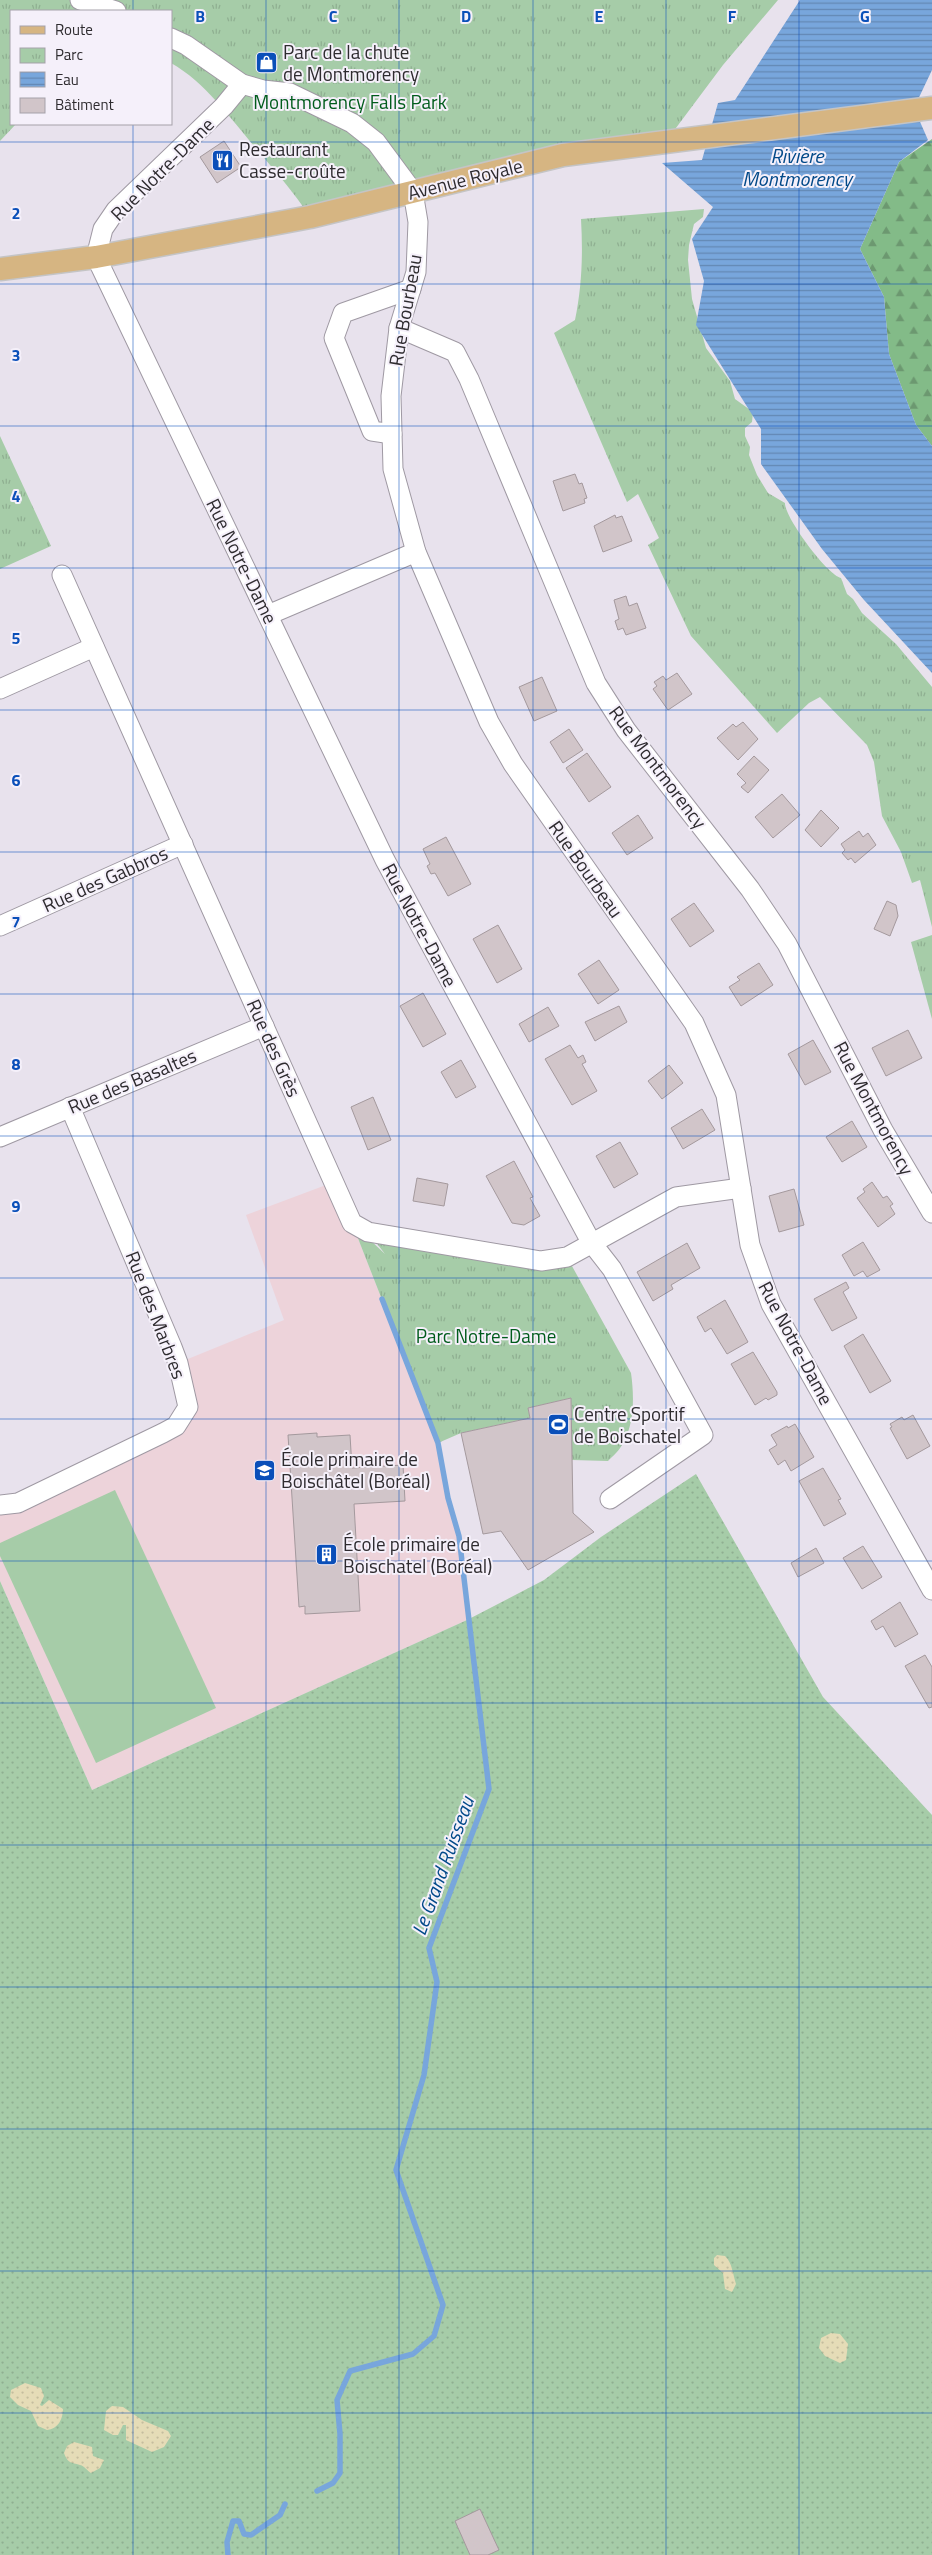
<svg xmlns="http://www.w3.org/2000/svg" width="932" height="2555" viewBox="0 0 932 2555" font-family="'Titillium Web',sans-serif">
<defs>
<pattern id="grass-dots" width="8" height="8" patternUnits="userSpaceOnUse" patternTransform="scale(1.25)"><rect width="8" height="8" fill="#a6cca8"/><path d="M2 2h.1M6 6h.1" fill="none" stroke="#8faf91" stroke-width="1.8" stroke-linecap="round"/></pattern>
<pattern id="forest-firs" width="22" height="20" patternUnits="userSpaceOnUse" patternTransform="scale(1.25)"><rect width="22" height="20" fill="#83bb88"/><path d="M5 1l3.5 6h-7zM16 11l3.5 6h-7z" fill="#6c9870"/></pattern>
<pattern id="sand-dots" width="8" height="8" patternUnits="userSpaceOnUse" patternTransform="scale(1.25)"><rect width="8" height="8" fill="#e5dcb7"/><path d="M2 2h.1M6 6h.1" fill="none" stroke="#c5bd9e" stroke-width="1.8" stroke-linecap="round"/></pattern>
<pattern id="park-tufts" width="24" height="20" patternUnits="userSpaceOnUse" patternTransform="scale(1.25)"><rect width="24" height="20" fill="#a6cca8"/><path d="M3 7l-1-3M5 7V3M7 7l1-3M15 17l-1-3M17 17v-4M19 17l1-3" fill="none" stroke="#8faf91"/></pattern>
<pattern id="water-rules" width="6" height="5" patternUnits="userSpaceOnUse" patternTransform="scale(1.25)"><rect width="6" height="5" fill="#78a6dc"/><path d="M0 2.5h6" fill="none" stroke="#6387b3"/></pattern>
</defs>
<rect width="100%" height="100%" fill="#e8e2ed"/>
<path fill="#edd3da" d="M334,1182L352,1223L438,1443L448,1498L459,1536L467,1620L92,1790L0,1581V1505L163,1433L188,1407L178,1363L284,1320L246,1215Z"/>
<path fill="url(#grass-dots)" d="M696,1474L823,1697L932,1815V2555H0V1581L92,1790L467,1620L544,1580L601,1537Z"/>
<path fill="url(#forest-firs)" d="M932,139V446L916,425L889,354L884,297L860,249L899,162Z"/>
<g fill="url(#sand-dots)">
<path d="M717,2255L725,2256C732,2262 733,2275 736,2284L732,2292L725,2289L723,2273L714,2265V2258Z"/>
<path d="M831,2333L840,2334L848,2344L846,2360L840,2363L825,2356L819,2348L821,2338Z"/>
<path d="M25,2383L41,2388L44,2396L40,2405L42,2406L49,2400L63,2409C63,2419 58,2429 47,2430L38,2426L31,2411L18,2405L10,2397L11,2390Z"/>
<path d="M112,2406L123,2407L142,2420L168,2431L171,2436L164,2447L152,2452L126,2440V2425H123L118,2435H113L104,2430L106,2411Z"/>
<path d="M74,2442L92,2447L93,2456L104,2460L100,2468L91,2473C87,2471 85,2466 80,2465C71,2462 68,2464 64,2453L67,2446Z"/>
</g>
<g fill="url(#park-tufts)">
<path d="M0,0H778L723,65L664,144L310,217C294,192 274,170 255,147C230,118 205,82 171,63V11H11V124H16L0,141Z"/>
<path d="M704,209L703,217L694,224L689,245L688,260L692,299L706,348L730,381L735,399L753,412L752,422L745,428V436L750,447L749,455L757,475L768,493L785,503C784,516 826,574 841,578L847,594L853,599L862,613L896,644L932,687V927L920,880L912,883L901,852L882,816L874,762L867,745L820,697L809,703L777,733L691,636L648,545L659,538L638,494L627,502L554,333L575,320C582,286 583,254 581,219Z"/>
<path d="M0,436L51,546L0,569Z"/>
<path d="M932,935V1019L911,942Z"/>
<path d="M352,1223L385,1254L368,1232L567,1257L631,1373C634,1394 635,1423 623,1443C620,1450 613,1456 608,1461L572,1460L571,1398L528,1408L530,1418L461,1433L438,1443Z"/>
</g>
<path fill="#a6cca8" d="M115,1490L216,1708L96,1763L0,1556V1543Z"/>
<path fill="url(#water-rules)" d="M800,0H932V70L914,108L928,140L899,162L860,249L884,297L889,354L916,425L932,446V673L864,600L822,549L761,464V429L696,325L704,281L692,239L713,207L662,163L702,160L718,103L735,100Z"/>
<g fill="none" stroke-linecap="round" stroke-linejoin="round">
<g stroke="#78a6dc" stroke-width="5.5">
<path d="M317,2491L333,2483L340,2473V2434L337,2400L350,2371L413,2354L434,2336L443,2305L396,2170L424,2075L437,1982L429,1948L489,1789L459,1536L448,1498L438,1443L382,1299"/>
<path d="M228,2555L227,2542L233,2521H239L244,2534L251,2535L280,2515L285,2504"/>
</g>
</g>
<g fill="#d1c5c9" stroke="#a4999d">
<path d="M265,56L272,61L267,67L261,62Z"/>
<path d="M224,141L241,167L217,183L200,157Z"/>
<path d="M575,474L579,484L582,483L587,498L584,499L585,503L563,511L553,481Z"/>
<path d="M615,515L616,518L622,516L632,541L603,552L594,526Z"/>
<path d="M626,596L629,606L637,603L646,628L626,635L623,628L618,630L615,621L619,619L614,600Z"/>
<path d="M677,673L692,694L668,710L653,689L657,686L654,682L663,676L666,680Z"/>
<path d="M542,677L557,711L534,721L519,687Z"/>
<path d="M743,722L758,739L738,760L717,738L733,724L736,727Z"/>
<path d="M569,729L583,750L563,763L550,742Z"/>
<path d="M587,753L611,787L589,802L566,768Z"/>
<path d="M754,756L769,770L748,793L741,787L746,783L737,774Z"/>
<path d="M782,794L800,815L773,838L755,817Z"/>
<path d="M821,810L839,828L821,847L805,830Z"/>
<path d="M638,815L653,838L627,855L612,833Z"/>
<path d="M859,831L863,837L868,833L876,845L855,863L851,858L848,860L842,853L845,850L841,844Z"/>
<path d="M446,837L471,884L448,896L435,873L431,874L427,866L430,864L423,849Z"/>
<path d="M887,901L896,905L898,916L890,936L874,929Z"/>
<path d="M694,903L714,931L690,947L671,919Z"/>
<path d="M498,925L522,969L497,983L473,939Z"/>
<path d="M599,960L619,990L598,1004L578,974Z"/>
<path d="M759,963L773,985L741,1006L729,987L740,980L737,977Z"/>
<path d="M423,993L446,1034L423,1047L400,1006Z"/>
<path d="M619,1006L627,1022L595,1041L585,1022Z"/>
<path d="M548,1007L559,1026L529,1042L519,1024Z"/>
<path d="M908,1030L922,1058L886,1076L872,1048Z"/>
<path d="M813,1040L831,1072L805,1085L788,1054Z"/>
<path d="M570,1045L578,1058L583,1055L586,1062L582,1064L597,1091L572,1105L545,1059Z"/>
<path d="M461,1060L476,1087L456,1098L441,1072Z"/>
<path d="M669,1065L683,1083L662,1099L648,1081Z"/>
<path d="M373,1097L391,1140L368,1150L351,1107Z"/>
<path d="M702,1109L715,1130L683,1149L671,1128Z"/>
<path d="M852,1121L867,1147L842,1162L826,1137Z"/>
<path d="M620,1142L638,1174L614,1188L596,1156Z"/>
<path d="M514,1161L533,1197L530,1198L540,1216L524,1225L512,1223L486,1176Z"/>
<path d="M417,1178L448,1184L444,1206L413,1201Z"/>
<path d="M872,1182L883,1198L887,1196L893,1204L890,1206L895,1214L878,1227L857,1198L865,1192L863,1189Z"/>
<path d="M794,1189L804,1225L779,1232L769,1196Z"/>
<path d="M863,1242L880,1270L867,1277L863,1271L854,1276L842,1255Z"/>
<path d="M687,1243L700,1268L671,1285L673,1289L653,1301L637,1272Z"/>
<path d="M846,1282L849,1288L843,1292L857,1318L832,1331L814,1299Z"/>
<path d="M725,1300L748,1342L727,1354L711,1328L705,1332L697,1317Z"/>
<path d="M863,1334L891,1381L870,1393L844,1346Z"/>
<path d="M753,1352L777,1392V1395L768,1400L766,1398L755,1405L731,1364Z"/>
<path d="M571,1398L573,1513L594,1532L528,1570L501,1531L483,1534L461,1433L530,1418L528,1408Z"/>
<path d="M913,1415L930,1446L907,1459L890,1428L892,1427L890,1424L902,1417L904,1420Z"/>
<path d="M795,1424L814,1457L791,1471L785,1460L778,1465L769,1450L777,1445L771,1435L787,1426L788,1428Z"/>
<path d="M317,1433V1437L350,1435L352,1468L403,1465L405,1501L354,1504L360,1611L305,1614V1606L299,1607L288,1435Z"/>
<path d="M823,1468L841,1499L838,1500L846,1514L824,1526L799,1481Z"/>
<path d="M863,1546L882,1577L862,1589L843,1558Z"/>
<path d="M816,1548L824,1563L798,1577L791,1563Z"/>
<path d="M900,1602L918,1634L895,1647L883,1626L876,1630L871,1621Z"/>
<path d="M925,1655L932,1667V1707L929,1708L905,1666Z"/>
<path d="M480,2509L499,2550L488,2555H470L455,2521Z"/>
</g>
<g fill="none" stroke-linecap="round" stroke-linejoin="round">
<defs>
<g id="minor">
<path d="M80,0L116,11"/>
<path d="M171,38L186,45L242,84L263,90L290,93L352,123L376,142L413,192L418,222L416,272L399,328L391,396L393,469L416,552L489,722L513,764L694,1023L726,1095L750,1245L771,1304L932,1590"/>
<path d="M242,84L224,106L116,210L103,229L96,257L385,860L591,1242L612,1269L703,1435L610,1499"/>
<path d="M399,328L455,352L469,379L596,683L626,730L750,889L787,944L883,1130L932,1213"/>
<path d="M392,434L372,431L334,338L343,313L411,289"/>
<path d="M62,575L352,1223L368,1232L541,1261L567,1257L676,1197L741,1188"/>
<path d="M268,615L416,552"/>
<path d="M0,689L94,647"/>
<path d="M0,926L183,844"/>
<path d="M0,1137L264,1026"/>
<path d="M0,1505L18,1503L163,1433L176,1426L188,1407L178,1363L172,1347L70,1107"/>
</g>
<path id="major" d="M0,269L96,257L310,217L563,155L932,108"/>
</defs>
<use href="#minor" stroke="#9f99a3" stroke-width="21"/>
<use href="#major" stroke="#c4c4c5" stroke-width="25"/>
<use href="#minor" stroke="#fff" stroke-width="19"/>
<use href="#major" stroke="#d6b582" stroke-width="22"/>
</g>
<path fill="none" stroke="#0a4fb9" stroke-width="1" stroke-opacity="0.55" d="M133,0V11M266,0V2555M399,0V2555M533,0V2555M666,0V2555M799,0V2555M133,124V2555M0,142H932M0,284H932M0,426H932M0,568H932M0,710H932M0,852H932M0,994H932M0,1136H932M0,1278H932M0,1419H932M0,1561H932M0,1703H932M0,1845H932M0,1987H932M0,2129H932M0,2271H932M0,2413H932"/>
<defs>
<symbol id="shop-square" viewBox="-11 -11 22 22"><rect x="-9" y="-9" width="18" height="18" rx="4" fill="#0a4fb9" stroke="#f5f0fa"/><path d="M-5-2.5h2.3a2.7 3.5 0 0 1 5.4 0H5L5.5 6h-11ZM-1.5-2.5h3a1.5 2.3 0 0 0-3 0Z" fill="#fff"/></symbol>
<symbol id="restaurant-square" viewBox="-11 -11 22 22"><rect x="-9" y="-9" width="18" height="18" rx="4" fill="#0a4fb9" stroke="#f5f0fa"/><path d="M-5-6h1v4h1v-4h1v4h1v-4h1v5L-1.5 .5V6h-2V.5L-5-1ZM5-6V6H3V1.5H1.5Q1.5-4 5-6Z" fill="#fff"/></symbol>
<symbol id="stadium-square" viewBox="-11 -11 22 22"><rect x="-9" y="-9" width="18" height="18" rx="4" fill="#0a4fb9" stroke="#f5f0fa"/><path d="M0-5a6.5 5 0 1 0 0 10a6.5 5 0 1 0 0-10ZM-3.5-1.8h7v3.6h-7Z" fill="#fff"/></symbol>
<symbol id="school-square" viewBox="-11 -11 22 22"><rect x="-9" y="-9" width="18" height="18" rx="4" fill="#0a4fb9" stroke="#f5f0fa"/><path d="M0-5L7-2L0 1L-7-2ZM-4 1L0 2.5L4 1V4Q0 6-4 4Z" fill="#fff"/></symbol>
<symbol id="building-square" viewBox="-11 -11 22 22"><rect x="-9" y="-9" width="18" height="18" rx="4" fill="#0a4fb9" stroke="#f5f0fa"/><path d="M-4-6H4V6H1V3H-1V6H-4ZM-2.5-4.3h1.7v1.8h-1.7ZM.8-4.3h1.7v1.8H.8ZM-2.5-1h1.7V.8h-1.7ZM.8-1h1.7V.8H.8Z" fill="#fff"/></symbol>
</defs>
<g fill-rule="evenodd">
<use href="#shop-square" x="254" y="50" width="25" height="25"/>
<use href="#restaurant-square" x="210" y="148" width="25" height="25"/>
<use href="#stadium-square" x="546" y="1412" width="25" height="25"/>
<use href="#school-square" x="252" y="1458" width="25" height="25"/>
<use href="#building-square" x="314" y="1542" width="25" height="25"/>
</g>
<g text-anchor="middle" stroke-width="4" stroke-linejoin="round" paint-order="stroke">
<g font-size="19" fill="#2e2b2f" stroke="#f5f0fa" text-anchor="start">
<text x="283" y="59">Parc de la chute<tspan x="283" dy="22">de Montmorency</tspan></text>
<text x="239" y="156">Restaurant<tspan x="239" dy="22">Casse-croûte</tspan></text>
<text x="574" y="1421">Centre Sportif<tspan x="574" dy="22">de Boischatel</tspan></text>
<text x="281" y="1466">École primaire de<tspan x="281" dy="22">Boischâtel (Boréal)</tspan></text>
<text x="343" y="1551">École primaire de<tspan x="343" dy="22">Boischatel (Boréal)</tspan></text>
</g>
<g font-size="19" fill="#005c1c" stroke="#f5f0fa">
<text x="350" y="109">Montmorency Falls Park</text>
<text x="486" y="1343">Parc Notre-Dame</text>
</g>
<g font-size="19" fill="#2e2b2f" stroke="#f5f0fa">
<text transform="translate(162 169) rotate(-45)" y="7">Rue Notre-Dame</text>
<text transform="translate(465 179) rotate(-14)" y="7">Avenue Royale</text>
<text transform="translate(405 310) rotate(-80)" y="7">Rue Bourbeau</text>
<text transform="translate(242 561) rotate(64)" y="7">Rue Notre-Dame</text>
<text transform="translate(658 767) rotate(53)" y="7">Rue Montmorency</text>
<text transform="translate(586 869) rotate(55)" y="7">Rue Bourbeau</text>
<text transform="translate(105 879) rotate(-24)" y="7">Rue des Gabbros</text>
<text transform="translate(420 925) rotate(62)" y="7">Rue Notre-Dame</text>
<text transform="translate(274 1048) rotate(66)" y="7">Rue des Grès</text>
<text transform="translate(132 1081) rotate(-23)" y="7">Rue des Basaltes</text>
<text transform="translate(874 1108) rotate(62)" y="7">Rue Montmorency</text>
<text transform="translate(156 1315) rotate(69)" y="7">Rue des Marbres</text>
<text transform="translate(796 1343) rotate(62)" y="7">Rue Notre-Dame</text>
</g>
<g font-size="20" font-style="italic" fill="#024989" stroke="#f5f0fa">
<text x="797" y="163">Rivière<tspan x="797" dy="23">Montmorency</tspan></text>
<text transform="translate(443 1866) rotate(-70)" y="7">Le Grand Ruisseau</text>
</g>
</g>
<g font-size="16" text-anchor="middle" font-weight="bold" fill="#0a4fb9" stroke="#f5f0fa" stroke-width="4" stroke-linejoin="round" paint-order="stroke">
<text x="200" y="22">B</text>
<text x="333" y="22">C</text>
<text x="466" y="22">D</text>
<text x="599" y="22">E</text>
<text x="732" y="22">F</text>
<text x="865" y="22">G</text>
<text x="16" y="219">2</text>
<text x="16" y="361">3</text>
<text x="16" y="502">4</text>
<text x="16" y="644">5</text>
<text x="16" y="786">6</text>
<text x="16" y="928">7</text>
<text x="16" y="1070">8</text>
<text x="16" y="1212">9</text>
</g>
<rect x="10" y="10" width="162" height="115" fill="#f5f0fa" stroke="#a5a1a9"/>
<rect x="20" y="26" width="25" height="8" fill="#d6b582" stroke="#a5a1a9"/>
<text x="55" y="35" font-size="15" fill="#2e2b2f">Route</text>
<rect x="20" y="48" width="25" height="15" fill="url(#park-tufts)" stroke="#a5a1a9"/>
<text x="55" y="60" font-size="15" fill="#2e2b2f">Parc</text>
<rect x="20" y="72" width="25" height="15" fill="url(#water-rules)" stroke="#a5a1a9"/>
<text x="55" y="85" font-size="15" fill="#2e2b2f">Eau</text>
<rect x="20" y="98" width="25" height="15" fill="#d1c5c9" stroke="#a5a1a9"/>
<text x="55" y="110" font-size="15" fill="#2e2b2f">Bâtiment</text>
</svg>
